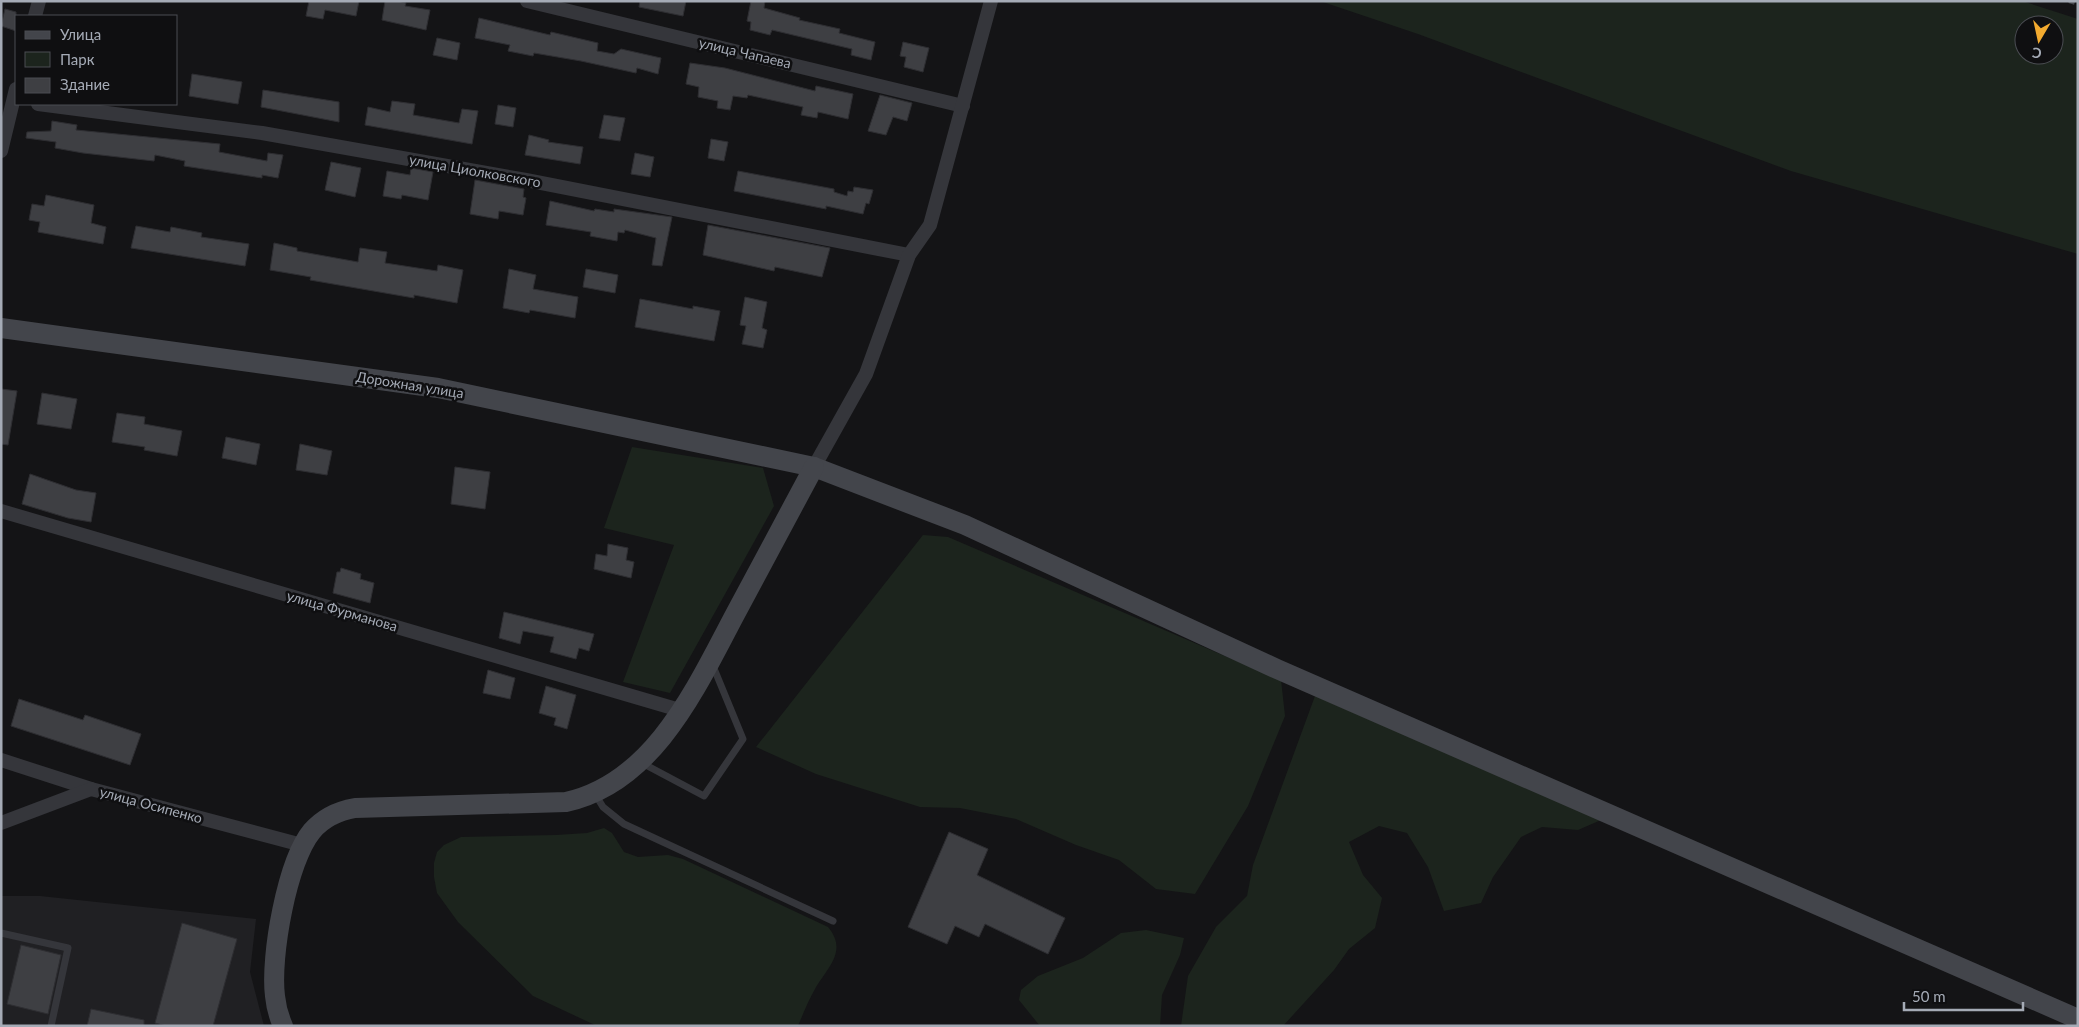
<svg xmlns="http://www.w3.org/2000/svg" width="2079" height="1027" viewBox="0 0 2079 1027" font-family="Lato,sans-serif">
<rect width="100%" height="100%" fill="#141416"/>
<path fill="#202023" d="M1,896H40L256,919L250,972L264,1026H1Z"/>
<g fill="#1c241d" fill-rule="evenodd">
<path d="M1320,1H2022L2078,19V254L1791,171L1418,34ZM2024,25H2054V55H2024Z"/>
<path d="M632,447L763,468L774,506L670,693L623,682L674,545L604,528Z"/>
<path d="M923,535L948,537L1281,680L1285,716L1248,806L1195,894L1156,889L1119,860L1076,845L1016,819L960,808L920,807L816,774L756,747Z"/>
<path d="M1315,696L1601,820L1578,830L1542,827L1521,837L1493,877L1481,903L1444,911L1428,867L1407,833L1379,826L1349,842L1363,875L1382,898L1375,928L1349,949L1334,970L1283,1026H1181L1188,976L1216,927L1247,896L1253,865Z"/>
<path d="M604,828L612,833L624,852L638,857L668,855L683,859L828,927C848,951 828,967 815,989C808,1001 803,1014 798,1026H597L533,996L458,922L437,893L434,877V863L437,852L444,845L461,837L556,835L587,833Z"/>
<path d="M1146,930L1184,938L1180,955L1162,995L1160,1026H1040L1019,1000L1021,990L1038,976L1083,958L1121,933Z"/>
</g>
<g fill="#3e3f43" stroke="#2e2e32">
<path d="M309,1H359L356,16L325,10L323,19L306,16Z"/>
<path d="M385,1H397L406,3L405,6L430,10L426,30L382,20Z"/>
<path d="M640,1H686L683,16L639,7Z"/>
<path d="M751,1H765L764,8L800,18L799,20L840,29L839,33L875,42L871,60L851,55L852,49L772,30L770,35L750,30L751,22L747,21Z"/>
<path d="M5,9L16,12V31L1,26Z"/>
<path d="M479,18L550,35L551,32L598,43L597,51L614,54L621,49L661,58L658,74L637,68L636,73L581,61L534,53L533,56L508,51L510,45L475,38Z"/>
<path d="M437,38L460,43L457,60L433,55Z"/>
<path d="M903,42L929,48L923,72L904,67L906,57L900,56Z"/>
<path d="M690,63L725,68L815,91L816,86L853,94L848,119L818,112L817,118L801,115L803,107L748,95L747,98L733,96L730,110L717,108L718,101L698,97L699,87L686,84Z"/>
<path d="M192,74L242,82L238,104L189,96Z"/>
<path d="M263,90L339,102V122L261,107Z"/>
<path d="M880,95L912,103L907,121L893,117L886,135L868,131Z"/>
<path d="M392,101L415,104L413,115L459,123L462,109L478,111L472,144L365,125L368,107L390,112Z"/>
<path d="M498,105L516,108L513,127L495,124Z"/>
<path d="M604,115L625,118L620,141L599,138Z"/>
<path d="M52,121L77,125L76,130L220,144L219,152L267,161L268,153L283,155L278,178L262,175V178L184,166L185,161L155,155L154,161L83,153L55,148L56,142L26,138L27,132L51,131Z"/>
<path d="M529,135L549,140L548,142L583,147L580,164L525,155Z"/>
<path d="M711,139L728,142L724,161L708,158Z"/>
<path d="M635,153L654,157L650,177L631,174Z"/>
<path d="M331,162L361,168L355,197L325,190Z"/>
<path d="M411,168L433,172L428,200L402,195L401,199L383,196L387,171L410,175Z"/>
<path d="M738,171L834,189V192L847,196L848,191L853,192L854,187L873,190L869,204L866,203L863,214L826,206V209L734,191Z"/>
<path d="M475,180L524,189L523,197L526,198L523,215L499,211L498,219L470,214Z"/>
<path d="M46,195L94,205L91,223L106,227L103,244L38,232L40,222L29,220L32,204L44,206Z"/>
<path d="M550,201L594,211L595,209L614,212V209L672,217L662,266L652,265L656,238L625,230L624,233L618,232L617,241L590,236L591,232L546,225Z"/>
<path d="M708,225L830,248L822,277L775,267L774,271L703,255Z"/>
<path d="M136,226L170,232L171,227L202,233L201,237L249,244L245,266L131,248Z"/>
<path d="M274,243L297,248V251L358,262L360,248L387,252L385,263L437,271L438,265L463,270L457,303L414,295V298L310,280L311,277L270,270Z"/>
<path d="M509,269L536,275L533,289L578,297L575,318L530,310L529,313L503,308Z"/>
<path d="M586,269L618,275L615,293L583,287Z"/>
<path d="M745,297L767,302L762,328L767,330L763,348L742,344L746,326L740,325Z"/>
<path d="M640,299L693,309V306L720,311L714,341L635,327Z"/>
<path d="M1,389L17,391L8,445L1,444Z"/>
<path d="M42,393L77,399L71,429L37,424Z"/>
<path d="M117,413L145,417L144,424L182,431L177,456L144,450L145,447L112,442Z"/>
<path d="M226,437L260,444L256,465L222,458Z"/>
<path d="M300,444L332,451L327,475L296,470Z"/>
<path d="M455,467L490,472L485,509L451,504Z"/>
<path d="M30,474L76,490L96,493L91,522L68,518L22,504Z"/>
<path d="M608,544L628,548L626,560L634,562L631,578L594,569L596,554L607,556Z"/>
<path d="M341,568L361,574L360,579L374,583L370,603L333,593L337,572H340Z"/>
<path d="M504,612L594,634L589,651L579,648L576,659L550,652L554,637L523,631L520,644L499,638Z"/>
<path d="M488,670L515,678L510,699L483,693Z"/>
<path d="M546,686L576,695L567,729L554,725L556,718L539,713Z"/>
<path d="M19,699L83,720L85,715L141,734L130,765L11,726Z"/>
<path d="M949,832L988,849L977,875L1065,918L1048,954L985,924L979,937L955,926L947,944L908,927Z"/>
<path d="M182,923L237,939L213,1026H166L155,1023Z"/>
<path d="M21,945L61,955L48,1014L7,1004Z"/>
<path d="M91,1009L144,1020V1026H87Z"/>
</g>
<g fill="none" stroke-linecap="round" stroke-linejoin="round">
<g stroke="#35363b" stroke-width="7">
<path d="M640,762L704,796L743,739L713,666"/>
<path d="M595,794L603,807L624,824L833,921"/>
<path d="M1,933L68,948L51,1026"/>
</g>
<g stroke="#35363b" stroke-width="14">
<path d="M527,1L963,106"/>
<path d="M35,16L39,1"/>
<path d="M38,104L262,133L526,180L909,255"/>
<path d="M1,151L16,89"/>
<path d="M814,467L866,374L909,255L930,225L991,1"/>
<path d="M1,511L683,711"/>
<path d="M1,760L91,789L302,845"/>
<path d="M1,823L91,789"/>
</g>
<g stroke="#43454b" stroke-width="20">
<path d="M1,328L438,388L814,467L965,525L1277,669L2078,1019"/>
<path d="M283,1026C279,1017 276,1006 275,996C270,957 287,861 312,831C324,817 338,811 355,808L566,802C657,782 699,681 739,607C764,560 789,513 814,467"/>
</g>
<path stroke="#484a50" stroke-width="4" stroke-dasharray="6 5" stroke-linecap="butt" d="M2069,1L2078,4"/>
</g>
<g text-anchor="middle" stroke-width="5" stroke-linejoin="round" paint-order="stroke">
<g font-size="14" fill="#a5abb6" stroke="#0f0f11">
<text transform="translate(745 53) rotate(13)" y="5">улица Чапаева</text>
<text transform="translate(475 171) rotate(10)" y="5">улица Циолковского</text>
<text transform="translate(410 385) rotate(9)" y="5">Дорожная улица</text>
<text transform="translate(342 611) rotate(16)" y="5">улица Фурманова</text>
<text transform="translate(151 805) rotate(15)" y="5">улица Осипенко</text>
</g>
</g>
<rect width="2079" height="1027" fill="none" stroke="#a5abb6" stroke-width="5"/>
<rect x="15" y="15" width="162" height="90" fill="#0f0f11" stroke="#4b4d53"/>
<rect x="25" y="31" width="25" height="8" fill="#43454b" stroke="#4b4d53"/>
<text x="60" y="40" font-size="15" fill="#a5abb6">Улица</text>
<rect x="25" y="52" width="25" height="15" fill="#1c241d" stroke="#4b4d53"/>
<text x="60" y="65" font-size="15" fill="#a5abb6">Парк</text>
<rect x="25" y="78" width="25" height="15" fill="#3e3f43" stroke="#4b4d53"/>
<text x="60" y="90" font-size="15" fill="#a5abb6">Здание</text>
<g transform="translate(2039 40) rotate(189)"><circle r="24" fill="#0f0f11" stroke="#4b4d53"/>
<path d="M0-4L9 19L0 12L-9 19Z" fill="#f3aa2f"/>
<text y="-8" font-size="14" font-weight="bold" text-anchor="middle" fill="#a5abb6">С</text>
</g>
<path d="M1904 1002v8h119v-8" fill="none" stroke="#a5abb6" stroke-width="2.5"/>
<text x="1912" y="1002" font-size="15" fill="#a5abb6" stroke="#0f0f11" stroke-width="4" paint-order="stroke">50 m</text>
</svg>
